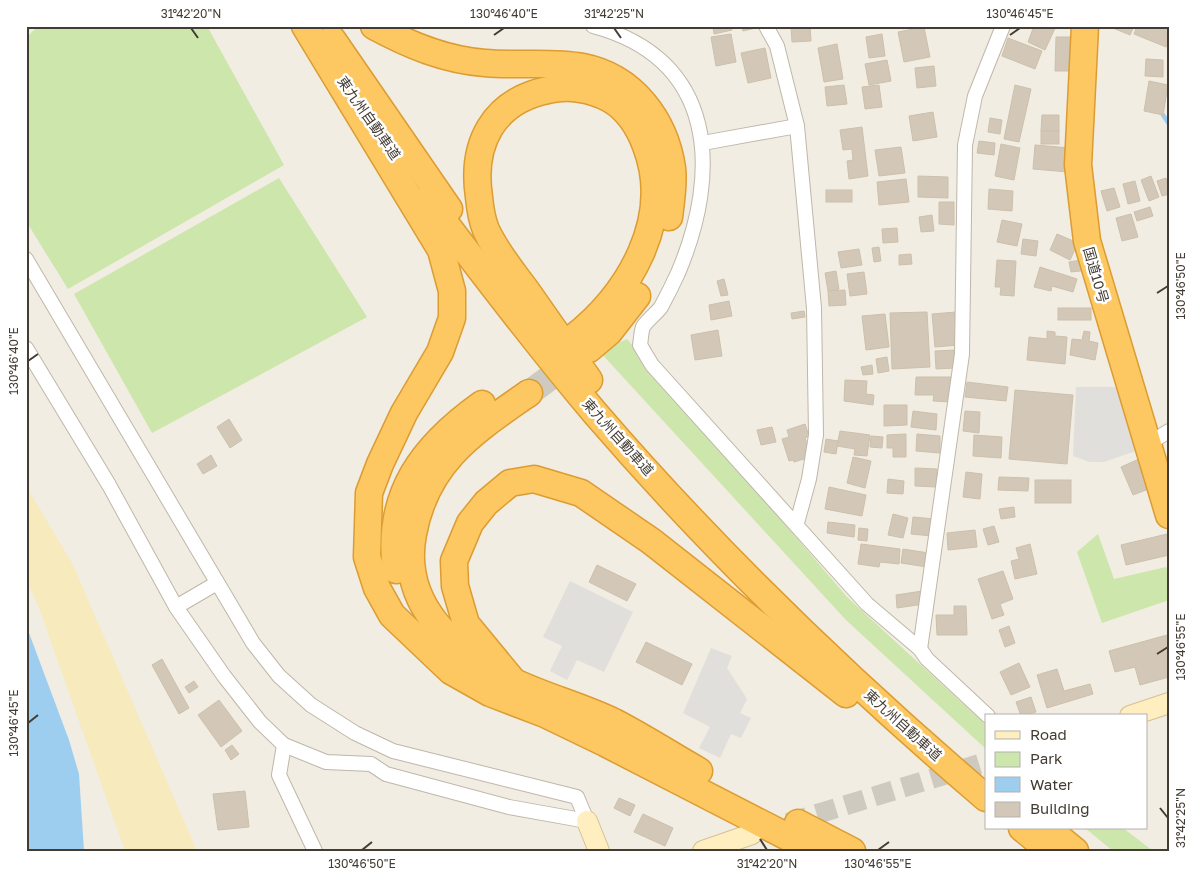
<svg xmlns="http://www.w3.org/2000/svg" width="1195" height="877" viewBox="0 0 1195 877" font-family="'Golos Text','Noto Sans JP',sans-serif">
<rect width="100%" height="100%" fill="#f1ede2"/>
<g fill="#cce6ab">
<path d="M38,26H207L284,165L68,289L26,221V38Z"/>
<path d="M279,178L367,317L152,433L74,294Z"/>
<path d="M627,339L847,597L986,725V749L846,620L600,352Z"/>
<path d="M1098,534L1114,579L1166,567L1169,575V600L1102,623L1077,552Z"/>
<path d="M1085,828H1123L1153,851H1113Z"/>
</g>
<path fill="#f7eabd" d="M26,486L73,565L197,851H125L38,605L26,580Z"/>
<g fill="#e1dfdb">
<path d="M1076,387H1122L1136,451L1104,462H1089L1073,456Z"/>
<path d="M570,581L633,612L604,672L577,660L567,680L550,671L562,646L543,637Z"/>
<path d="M711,648L732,656L727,668L747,699L740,713L751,718L741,738L731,734L720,758L699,748L710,727L683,713Z"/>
</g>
<path fill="#9eceef" d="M26,625L69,740L79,774L84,851H26Z"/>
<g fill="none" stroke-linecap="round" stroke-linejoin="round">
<path stroke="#9eceef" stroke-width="4.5" d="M1163,115L1169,124"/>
</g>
<g fill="#d3c8b8" stroke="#cdc0ab">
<path d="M713,26H731L732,30L714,34Z"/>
<path d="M742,26H760V27L743,31Z"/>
<path d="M791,26H810L811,41L792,42Z"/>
<path d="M1034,26H1056L1045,50L1028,42Z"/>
<path d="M1108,26H1134L1130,35Z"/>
<path d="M1137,26H1169V39L1166,47L1134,34Z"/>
<path d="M924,27L930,57L904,62L898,32Z"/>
<path d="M731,34L736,62L716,66L711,37Z"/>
<path d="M882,34L885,56L869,58L866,37Z"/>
<path d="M1056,37H1076V71H1055Z"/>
<path d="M1008,38L1042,51L1035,69L1002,56Z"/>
<path d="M837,44L843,79L824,82L818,48Z"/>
<path d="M765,48L771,78L748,83L741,53Z"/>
<path d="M1146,59L1163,60V77L1145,76Z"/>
<path d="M887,60L891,81L869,85L865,64Z"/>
<path d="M934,66L936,86L917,88L915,68Z"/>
<path d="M1149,81L1168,85L1163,115L1144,111Z"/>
<path d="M844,85L847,104L827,106L825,87Z"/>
<path d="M879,85L882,107L865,109L862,87Z"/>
<path d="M1015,85L1031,89L1019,142L1004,139Z"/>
<path d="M933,112L937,137L913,141L909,116Z"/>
<path d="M1042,115H1059V131H1041Z"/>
<path d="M990,118L1002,120L1000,134L988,132Z"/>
<path d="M862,127L868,176L849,179L847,161L853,160L852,149L843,150L840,130Z"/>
<rect x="1041" y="131" width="18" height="13"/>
<path d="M979,141L995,143L994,155L977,153Z"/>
<path d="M1001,144L1020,148L1014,180L995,176Z"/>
<path d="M1035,145L1070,148L1068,172L1033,169Z"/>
<path d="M901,147L905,173L879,176L875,150Z"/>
<path d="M918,176L948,177V198L918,197Z"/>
<path d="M1151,176L1159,197L1149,201L1141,180Z"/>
<path d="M1166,178L1169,194L1162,196L1157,181Z"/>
<path d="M906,179L909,202L879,205L877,182Z"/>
<path d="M1135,181L1140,201L1128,204L1123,184Z"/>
<path d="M1114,188L1120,207L1107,211L1101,191Z"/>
<path d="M989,189L1013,191L1012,211L988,209Z"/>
<rect x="826" y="190" width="26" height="12"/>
<path d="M939,202H954V225L939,224Z"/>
<path d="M1150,207L1153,216L1137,221L1134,212Z"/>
<path d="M1131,214L1138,237L1122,241L1116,218Z"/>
<path d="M932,215L934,231L921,232L919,217Z"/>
<path d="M1002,220L1022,224L1017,246L997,242Z"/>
<path d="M897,228L898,242L883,243L882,229Z"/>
<path d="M1057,234L1078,243L1070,260L1050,250Z"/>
<path d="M1023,239L1038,241L1036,256L1021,254Z"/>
<path d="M879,247L881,261L874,262L872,248Z"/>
<path d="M859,249L862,265L841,268L838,252Z"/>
<path d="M911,254L912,264L899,265V255Z"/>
<path d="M1088,259L1089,270L1071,272L1069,262Z"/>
<path d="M997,260L1016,261L1014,296L1000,295L1001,287H995Z"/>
<path d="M1040,267L1077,279L1073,292L1052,286L1051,291L1034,287Z"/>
<path d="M836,271L839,289L828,291L825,273Z"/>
<path d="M864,272L867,294L850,296L847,274Z"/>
<path d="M724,279L728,295L721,296L717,281Z"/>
<path d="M845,290L846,305L829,306L828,291Z"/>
<path d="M729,301L732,316L711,320L709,305Z"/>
<rect x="1058" y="308" width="33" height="12"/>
<path d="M804,311L805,317L792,319L791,313Z"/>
<path d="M927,312L930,367L892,369L890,313Z"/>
<path d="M956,312L959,345L935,347L932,314Z"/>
<path d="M885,314L889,347L866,350L862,316Z"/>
<path d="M718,330L722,356L695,360L691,335Z"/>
<path d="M1047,331L1055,332V336L1067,337L1065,364L1027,360L1029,337L1047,339Z"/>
<path d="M1084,331L1090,332L1089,341L1098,343L1095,360L1070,355L1072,339L1082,340Z"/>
<path d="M954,350L955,368L936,369L935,351Z"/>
<path d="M887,357L889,371L878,373L876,359Z"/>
<path d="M872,365L873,374L863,375L861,367Z"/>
<path d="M916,377H952V402L933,401L934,395H915Z"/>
<path d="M845,380L867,381L866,394L874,395L873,405L844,401Z"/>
<path d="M967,382L1008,387L1006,401L965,397Z"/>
<path d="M1015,390L1073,395L1067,464L1009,459Z"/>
<path d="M884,405H907V425L884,426Z"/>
<path d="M913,411L937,414L936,430L911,427Z"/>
<path d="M965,411L980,412L979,433L963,431Z"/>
<path d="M229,419L242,440L230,448L217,427Z"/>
<path d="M805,424L809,436L805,438L811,457L794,462L793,460L789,461L782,439L789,437L787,430Z"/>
<path d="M772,427L776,442L761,445L757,430Z"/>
<path d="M840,431L870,435L867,456L854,455L855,449L837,446Z"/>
<path d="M906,434V457H893V448H887V435Z"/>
<path d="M917,434L940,436V453L916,451Z"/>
<path d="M974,435L1002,437L1001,458L973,456Z"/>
<path d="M871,436L883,437L882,448L870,447Z"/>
<path d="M826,439L838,441L836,454L824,452Z"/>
<path d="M211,455L217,466L203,474L197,464Z"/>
<path d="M853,457L871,461L865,488L847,483Z"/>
<path d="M1139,459L1151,488L1133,495L1121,467Z"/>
<path d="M915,468L937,469L936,487L915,486Z"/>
<path d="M966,472L982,474L980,499L963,497Z"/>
<path d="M999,477L1029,478L1028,491L998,490Z"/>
<path d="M888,479L904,481L903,494L887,493Z"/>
<rect x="1035" y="480" width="36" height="23"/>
<path d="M829,487L866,495L862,516L825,509Z"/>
<path d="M1014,507L1015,517L1001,519L999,509Z"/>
<path d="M893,514L908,518L903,538L888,535Z"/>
<path d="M913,517L934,519L932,536L911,534Z"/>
<path d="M828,522L855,525L854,537L827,533Z"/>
<path d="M994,526L999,542L988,545L983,529Z"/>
<path d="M859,528L868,529L867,541L858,540Z"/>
<path d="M975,530L977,547L948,550L947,533Z"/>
<path d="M1167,534L1169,555L1126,565L1121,545Z"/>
<path d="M861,544L900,549L899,564L880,562L879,567L858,564Z"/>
<path d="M1030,544L1037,574L1015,579L1011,561L1019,559L1016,548Z"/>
<path d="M903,549L929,553L927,567L901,563Z"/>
<path d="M597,565L636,584L627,601L589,582Z"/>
<path d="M1003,571L1013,599L1000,604L1004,615L992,619L978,579Z"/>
<path d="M922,591L924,604L897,608L896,595Z"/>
<path d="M954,606H966L967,635H937L936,615H954Z"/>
<path d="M1009,626L1015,643L1005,647L999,630Z"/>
<path d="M1167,635L1169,643V677L1140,685L1135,667L1115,672L1109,651Z"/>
<path d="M646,642L692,664L682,685L636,662Z"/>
<path d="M162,659L189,708L179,714L152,665Z"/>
<path d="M1019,663L1030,687L1011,695L1000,672Z"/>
<path d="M1057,669L1064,691L1090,684L1093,694L1047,708L1037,675Z"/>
<path d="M194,681L198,687L189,693L185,687Z"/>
<path d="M1031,697L1036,712L1021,716L1016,702Z"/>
<path d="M219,700L242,731L221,747L198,715Z"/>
<path d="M232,745L239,754L231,760L225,750Z"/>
<path d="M245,791L249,827L218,830L213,794Z"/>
<path d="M619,798L635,805L630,816L614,808Z"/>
<path d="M643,814L673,828L665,846L634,832Z"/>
</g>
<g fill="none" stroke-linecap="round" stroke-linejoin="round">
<path stroke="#cecabf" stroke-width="20" stroke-dasharray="20 10" stroke-linecap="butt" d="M788,823L986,762"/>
<path stroke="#cecabf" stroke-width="26" stroke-dasharray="26 13" stroke-linecap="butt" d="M529,393L578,357"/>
<defs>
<g id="street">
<path d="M593,26C717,59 721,172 678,273C673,284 667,296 661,307C656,314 648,319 643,327C641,332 641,340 640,345L652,365L867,604L920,649L927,659L988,716"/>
<path d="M766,26L777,46L797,126L814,308L816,435L809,479L797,523"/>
<path d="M703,143L797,126"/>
<path d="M26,259L253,643L279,676L311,705L355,733L393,751L577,797L587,821"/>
<path d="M26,348L109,485L176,607L224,676L260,722L284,745L326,762L371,764L386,774L509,807L587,821"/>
<path d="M1148,444L1169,431"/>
<path d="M176,607L217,583"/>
<path d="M920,649L962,354L965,145L975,96L1003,26"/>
<path d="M284,745L279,775L315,851"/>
</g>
<g id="secondary">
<path d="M1130,716L1169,703"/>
<path d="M587,821L599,851"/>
<path d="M703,851L752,834"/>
</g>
<g id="highway">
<path d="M305,26L441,250L452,291V318L440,352L404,413L380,464L369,493L367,557L377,588L392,615L451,671L490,693L545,714L605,743L815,851"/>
<path d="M374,26C409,45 445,60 485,63C517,66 551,61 583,67C633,77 665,120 672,168C674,184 671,201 669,217"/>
<path d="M1085,26L1078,165L1087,241L1169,515"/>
<path d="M332,39L449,209"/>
<path d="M427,199C481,271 537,344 595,413C713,550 849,681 986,798"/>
<path d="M573,338C629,294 674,219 646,146C639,127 629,110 610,99C592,89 568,85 548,90C493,101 471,144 479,197C480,208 482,220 486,230C496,252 512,271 526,290C547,320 568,350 589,380"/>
<path d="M589,349L609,332L637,296"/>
<path d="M529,393C473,432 426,462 413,534C399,606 455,651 512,681C545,697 581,706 614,722C643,737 671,755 699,771"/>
<path d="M396,570C386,494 423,446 482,404"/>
<path d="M513,681L466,624L455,586L454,561L470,523L486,503L510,483L534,479L581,493L651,541L846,694"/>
<path d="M798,823L852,851"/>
<path d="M1022,828L1050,851"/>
<path d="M1047,828L1075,851"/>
</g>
</defs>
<use href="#street" stroke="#bfb7a8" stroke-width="16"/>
<use href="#secondary" stroke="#d5c294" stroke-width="22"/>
<use href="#highway" stroke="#dc9c32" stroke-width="29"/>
<use href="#street" stroke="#fff" stroke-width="14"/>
<use href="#secondary" stroke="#feeec0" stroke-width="20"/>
<use href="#highway" stroke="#fdc862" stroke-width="26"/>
</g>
<path fill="none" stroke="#433c33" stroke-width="2" d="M191,28L198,38M614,28L621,38M494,35L504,28M1010,35L1020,28M1157,293L1168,286M28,361L38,354M1157,654L1168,647M28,723L38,715M1160,808L1168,818M760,839L767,850M362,850L372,842M878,850L889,842"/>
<g text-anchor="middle" stroke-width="5" stroke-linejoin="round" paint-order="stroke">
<g font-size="14" fill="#433c33" stroke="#fff">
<text transform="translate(369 118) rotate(55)" y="5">東九州自動車道</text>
<text transform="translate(1096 275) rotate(74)" y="5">国道10号</text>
<text transform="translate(618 437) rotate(48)" y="5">東九州自動車道</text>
<text transform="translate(903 725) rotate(42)" y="5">東九州自動車道</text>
</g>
</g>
<rect width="1195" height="877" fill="none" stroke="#ffffff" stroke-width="55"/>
<rect x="985" y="714" width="162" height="115" fill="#ffffff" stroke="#b4b1ad"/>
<rect x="995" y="731" width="25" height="8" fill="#feeec0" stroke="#b4b1ad"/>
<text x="1030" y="740" font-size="15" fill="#433c33">Road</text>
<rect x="995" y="752" width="25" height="15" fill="#cce6ab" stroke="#b4b1ad"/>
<text x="1030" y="764" font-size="15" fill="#433c33">Park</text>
<rect x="995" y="777" width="25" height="15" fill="#9eceef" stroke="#b4b1ad"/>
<text x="1030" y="790" font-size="15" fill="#433c33">Water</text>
<rect x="995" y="802" width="25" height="15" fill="#d3c8b8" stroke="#b4b1ad"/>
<text x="1030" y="814" font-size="15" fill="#433c33">Building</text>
<rect x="28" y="28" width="1140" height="822" fill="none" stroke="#433c33" stroke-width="2"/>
<g font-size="12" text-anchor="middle" fill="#433c33">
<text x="191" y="18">31°42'20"N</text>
<text x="504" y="18">130°46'40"E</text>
<text x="614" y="18">31°42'25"N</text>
<text x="1020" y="18">130°46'45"E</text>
<text transform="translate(1181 286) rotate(-90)" y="4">130°46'50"E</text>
<text transform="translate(14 361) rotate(-90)" y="4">130°46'40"E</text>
<text transform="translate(1181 647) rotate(-90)" y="4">130°46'55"E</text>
<text transform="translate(14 723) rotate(-90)" y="4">130°46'45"E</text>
<text transform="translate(1181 818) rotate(-90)" y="4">31°42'25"N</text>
<text x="362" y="868">130°46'50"E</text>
<text x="767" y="868">31°42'20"N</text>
<text x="878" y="868">130°46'55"E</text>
</g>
</svg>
